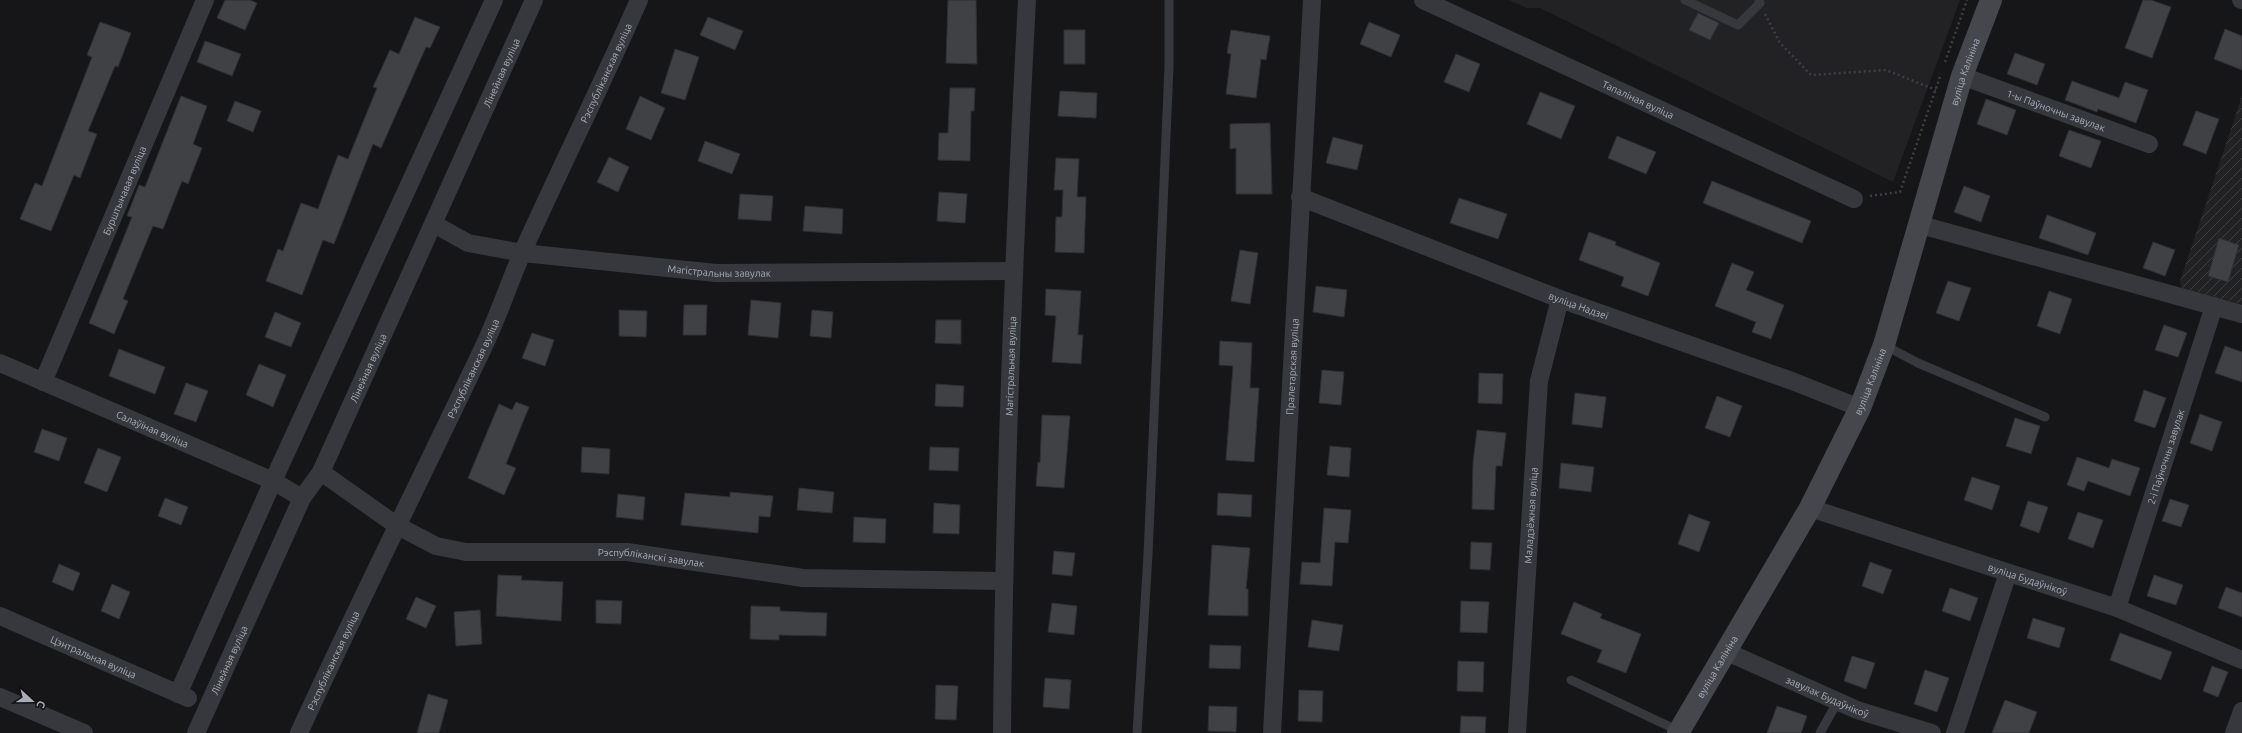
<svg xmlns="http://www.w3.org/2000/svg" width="2242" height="733" viewBox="0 0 2242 733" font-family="Ubuntu,sans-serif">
<defs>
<pattern id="industrial-furrows" width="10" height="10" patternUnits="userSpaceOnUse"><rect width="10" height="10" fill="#222225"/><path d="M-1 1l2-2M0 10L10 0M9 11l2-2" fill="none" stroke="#3f3f43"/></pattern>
</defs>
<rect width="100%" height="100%" fill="#161618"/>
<path fill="#222225" d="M1508,0H1960L1893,182L1540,8H1527Z"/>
<path fill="url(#industrial-furrows)" d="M2242,96V304L2182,289L2180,281Z"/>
<g fill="#404145" stroke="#303034">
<path d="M225,0H250L257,3L245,30L217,18Z"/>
<path d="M948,0H976L977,64L946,63Z"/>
<path d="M2143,0H2151L2171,7L2152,58L2125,48Z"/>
<path d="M1698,13L1719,23L1710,40L1689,30Z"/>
<path d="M415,17L440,27L430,48L426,47L381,148L373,144L334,244L323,240L302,295L266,281L278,249L283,251L301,203L318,209L338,155L348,159L377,88L373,87L390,50L399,54Z"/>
<path d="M708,17L743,31L735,50L700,35Z"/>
<path d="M100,22L131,33L118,67L115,66L88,131L97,134L80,178L74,175L51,231L20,219L35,183L42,186L92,57L87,55Z"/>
<path d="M1369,22L1400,35L1391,57L1360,44Z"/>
<path d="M2225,29L2242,36V70L2214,59Z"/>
<rect x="1064" y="30" width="21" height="34"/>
<path d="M1231,30L1270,36L1266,60L1261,59L1256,98L1226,94L1231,54L1227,53Z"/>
<path d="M205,41L241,54L232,76L197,62Z"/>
<path d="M675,49L699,57L685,100L661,93Z"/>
<path d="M2015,53L2045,64L2037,85L2007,74Z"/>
<path d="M1456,54L1480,64L1469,92L1444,82Z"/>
<path d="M2072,81L2119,98L2125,82L2148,90L2136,123L2098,109L2097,112L2065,100Z"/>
<path d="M950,88H975L974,111H971L970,161L938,160L939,133H948Z"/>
<path d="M1060,91L1097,93L1096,118L1058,116Z"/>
<path d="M1540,92L1575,106L1561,139L1527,124Z"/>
<path d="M181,96L207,106L193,144L202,148L188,184L182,181L163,229L153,226L123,299L128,301L114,334L89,323L132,217L127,216L139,185L145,187Z"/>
<path d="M640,96L665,108L651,140L626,129Z"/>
<path d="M1986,99L2016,110L2007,135L1977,124Z"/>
<path d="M235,101L261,111L253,132L227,121Z"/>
<path d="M2196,111L2219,119L2206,154L2183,145Z"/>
<path d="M1270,123L1272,194H1236V148L1230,149V124Z"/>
<path d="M2069,130L2101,141L2091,168L2059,156Z"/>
<path d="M1617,136L1656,152L1646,174L1608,158Z"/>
<path d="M1333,137L1363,145L1357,170L1326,163Z"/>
<path d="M705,141L740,154L732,174L698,161Z"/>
<path d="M609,157L629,167L618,192L597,182Z"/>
<path d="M1056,158L1079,159L1077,197H1086L1084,253L1055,252L1056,217H1062L1063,190H1054Z"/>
<path d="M1712,181L1811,221L1802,243L1703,203Z"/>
<path d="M1964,186L1990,196L1981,222L1954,212Z"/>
<path d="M939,192L967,194L965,223L937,221Z"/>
<path d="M740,194L773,196L771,221L738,219Z"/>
<path d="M1459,198L1507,214L1498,239L1450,223Z"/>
<path d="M805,206L843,209L842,234L803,231Z"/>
<path d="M2047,215L2096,233L2088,255L2039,238Z"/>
<path d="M1589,232L1616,242L1615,245L1660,263L1648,296L1621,286L1624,277L1579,260Z"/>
<path d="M2219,238L2239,245L2228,282L2208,276Z"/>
<path d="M2153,242L2175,250L2165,276L2143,268Z"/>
<path d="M1240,250L1258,253L1250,304L1231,301Z"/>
<path d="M1732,263L1754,272L1746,290L1784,305L1771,339L1752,332L1756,322L1715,306Z"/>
<path d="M1948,281L1971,288L1959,321L1936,313Z"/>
<path d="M1316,286L1347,290L1344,317L1313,312Z"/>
<path d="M1046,289L1081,291L1078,335H1083L1081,364L1052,362L1056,316L1045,315Z"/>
<path d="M2049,291L2072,299L2060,334L2037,326Z"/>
<path d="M751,300L781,303L778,338L748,335Z"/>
<path d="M684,305H707L706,335H683Z"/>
<path d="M619,310L647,311L646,337L619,336Z"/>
<path d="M812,310L833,312L831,338L810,336Z"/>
<path d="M275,312L301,323L291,347L265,337Z"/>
<path d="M936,320H961V344L935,343Z"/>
<path d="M2164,325L2187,333L2178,357L2155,350Z"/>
<path d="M532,333L554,340L545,366L522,358Z"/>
<path d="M1220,341L1252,343L1250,388H1259L1254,462L1226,460L1233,366L1219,365Z"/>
<path d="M2225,346L2242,352V382L2215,373Z"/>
<path d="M119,349L165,367L155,394L109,376Z"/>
<path d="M259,364L286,375L273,407L246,395Z"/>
<path d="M1322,370L1344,372L1341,405L1319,403Z"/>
<path d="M1479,373L1503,374L1502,404L1478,403Z"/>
<path d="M186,383L208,391L196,422L174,414Z"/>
<path d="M936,384L964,386L963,407L935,406Z"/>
<path d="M2144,390L2166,398L2155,428L2134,421Z"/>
<path d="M1575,393L1606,397L1602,428L1572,424Z"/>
<path d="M1717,396L1742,406L1730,437L1705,428Z"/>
<path d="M516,402L529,407L506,464L516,468L504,495L468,478L499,404L512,410Z"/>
<path d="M2200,414L2222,422L2212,451L2190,443Z"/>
<path d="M1042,415L1070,416L1064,488L1036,486L1038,462L1040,463Z"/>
<path d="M2015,418L2040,426L2031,454L2006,446Z"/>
<path d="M42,429L67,438L59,461L34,452Z"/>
<path d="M1477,430L1506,433L1502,466H1496L1494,510L1472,509L1473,463Z"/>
<path d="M1330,446L1351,448L1349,477L1327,475Z"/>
<path d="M582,447L610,449L609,474L581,472Z"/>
<path d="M930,447L959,448L958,471L929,470Z"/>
<path d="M98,448L121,457L107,492L84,483Z"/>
<path d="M2077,457L2109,468L2112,459L2140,468L2130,496L2088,481L2084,491L2067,485Z"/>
<path d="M1561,463L1594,467L1591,492L1559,488Z"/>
<path d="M1972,477L2000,486L1992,510L1964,500Z"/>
<path d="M799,488L834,492L832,513L797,510Z"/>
<path d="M730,492L773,496L770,517L759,516L758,533L681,525L685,493L730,497Z"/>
<path d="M1218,493L1252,495L1251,517L1217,515Z"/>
<path d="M618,494L645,497L643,520L616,517Z"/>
<path d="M165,498L188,507L181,525L158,516Z"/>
<path d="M2170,499L2189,505L2181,527L2162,521Z"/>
<path d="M2028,501L2048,507L2039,533L2020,526Z"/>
<path d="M934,503L960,505L959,534L933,533Z"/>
<path d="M1324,508L1351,510L1348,543L1335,542L1332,586L1300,584L1302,562L1320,563Z"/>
<path d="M2078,512L2103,520L2093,548L2068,539Z"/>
<path d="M1689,514L1710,522L1699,552L1678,544Z"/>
<path d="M854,517L886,519L885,543L853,542Z"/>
<path d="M1471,542L1492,543L1490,570L1470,569Z"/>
<path d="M1212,545L1250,548L1246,589H1248V616L1208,615Z"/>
<path d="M1054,551L1075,553L1072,576L1052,574Z"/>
<path d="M1870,562L1892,570L1883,594L1862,586Z"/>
<path d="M59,564L80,573L73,591L52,582Z"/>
<path d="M498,575L522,576L521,580L563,582L561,621L496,616Z"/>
<path d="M2154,575L2183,585L2176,605L2147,596Z"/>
<path d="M112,584L130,592L119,619L101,611Z"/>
<path d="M2226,587L2242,593V617L2218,608Z"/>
<path d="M1950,588L1978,598L1970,621L1942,611Z"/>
<path d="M416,597L436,606L426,628L406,619Z"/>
<path d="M596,600L622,601L621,624L596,623Z"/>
<path d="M1461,601L1489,602L1487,633L1460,632Z"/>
<path d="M1574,602L1602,614L1600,618L1641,634L1626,673L1597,662L1602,650L1561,634Z"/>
<path d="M1052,603L1077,606L1074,635L1048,632Z"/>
<path d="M751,606L780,607V611L827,613L826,636L779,635V640L750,639Z"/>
<path d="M480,610L482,644L456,646L454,612Z"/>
<path d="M2033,618L2065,628L2059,648L2027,638Z"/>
<path d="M1312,620L1343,625L1339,651L1308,647Z"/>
<path d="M2120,633L2172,652L2161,680L2110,660Z"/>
<path d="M1210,645L1241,646L1240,669L1209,668Z"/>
<path d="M1852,656L1875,663L1866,689L1844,681Z"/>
<path d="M1458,661L1484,662L1483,692L1457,691Z"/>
<path d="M2212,666L2228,672L2218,697L2203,691Z"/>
<path d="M1925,670L1949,678L1937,712L1914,704Z"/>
<path d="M1045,678L1071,680L1069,709L1043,707Z"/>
<path d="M936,685L958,686L956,720L935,719Z"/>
<path d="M1299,690L1323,691L1322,722L1298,721Z"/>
<path d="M428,694L448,700L439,733H417Z"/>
<path d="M2005,700L2037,712L2029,733H1992Z"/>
<path d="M1209,706L1237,707L1236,732L1208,731Z"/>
<path d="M1777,706L1807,716L1801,733H1767Z"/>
<path d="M1461,716L1486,717L1485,733H1460Z"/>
</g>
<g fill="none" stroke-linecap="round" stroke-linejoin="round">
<g stroke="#3d3f44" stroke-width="2.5" stroke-dasharray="2 3" stroke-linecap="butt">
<path d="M1765,14L1780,43L1811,75L1886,70L1936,90"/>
<path d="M1945,62L1967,0"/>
<path d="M1870,196L1900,192L1941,74"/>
</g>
<g stroke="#37383d" stroke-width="9">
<path d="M1685,0L1738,25L1760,3L1759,0"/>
<path d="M1884,345L1918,363L2045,417"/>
<path d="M1571,680L1679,731"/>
<path d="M1137,733L1148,555L1169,67V0"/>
<path d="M1820,733L1838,701"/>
</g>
<g stroke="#37383d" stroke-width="18">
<path id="s1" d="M1423,0L1854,199"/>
<path d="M2241,0H2242"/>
<path id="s2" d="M1962,76L2149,144"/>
<path id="s3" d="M1300,197L1560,299L1792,381L1860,408"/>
<path id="s4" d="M434,224L468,243L523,253L716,273L1012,271"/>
<path d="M1921,225L2242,314"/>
<path id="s5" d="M0,363L273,481L302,498"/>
<path id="s6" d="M43,382L205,0"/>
<path id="s7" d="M321,472L396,525L436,546L466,552H627L803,578L1003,581"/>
<path id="s8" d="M1810,508L2117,608L2242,660"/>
<path id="s9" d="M2117,608L2214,306"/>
<path id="s10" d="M0,616L188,698"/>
<path id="s11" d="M1725,651L1857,710L1932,733"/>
<path d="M178,694L273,481L494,0"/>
<path d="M0,697L84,733"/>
<path id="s12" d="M196,733L302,498L321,472L534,0"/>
<path id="s13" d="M299,733C358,604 422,477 483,348C498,317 509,283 523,251C561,167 602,84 639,0"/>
<path id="s14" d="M1002,733C1004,488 1014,244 1027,0"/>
<path id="s15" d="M1272,733L1312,0"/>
<path id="s16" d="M1517,733L1539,381L1560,299"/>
<path d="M1955,733L2008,573"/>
<path d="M2234,733L2242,711"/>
</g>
<path stroke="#45474d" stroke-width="22" id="s17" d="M1678,733L1810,508L1860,408L1884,345L1962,76L1991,0"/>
</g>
<g text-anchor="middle" stroke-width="3" stroke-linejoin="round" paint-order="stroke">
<g font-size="10" fill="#a8adb8" stroke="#111113">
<text dy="4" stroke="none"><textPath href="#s17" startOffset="725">вуліца Калініна</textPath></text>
<text dy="4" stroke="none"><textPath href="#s12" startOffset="728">Лінейная вуліца</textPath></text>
<text dy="4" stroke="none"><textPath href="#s13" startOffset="728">Рэспубліканская вуліца</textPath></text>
<text dy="4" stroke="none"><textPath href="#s1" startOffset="237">Тапаліная вуліца</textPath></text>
<text dy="4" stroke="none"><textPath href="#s2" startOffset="100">1-ы Паўночны завулак</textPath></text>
<text dy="4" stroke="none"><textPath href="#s6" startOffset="208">Бурштынавая вуліца</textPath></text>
<text dy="4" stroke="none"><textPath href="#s4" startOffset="292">Магістральны завулак</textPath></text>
<text dy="4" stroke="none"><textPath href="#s3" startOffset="299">вуліца Надзеі</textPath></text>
<text dy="4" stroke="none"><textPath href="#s14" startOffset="367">Магістральная вуліца</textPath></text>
<text dy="4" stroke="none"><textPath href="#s15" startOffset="367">Пралетарская вуліца</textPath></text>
<text dy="4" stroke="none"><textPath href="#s12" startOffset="404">Лінейная вуліца</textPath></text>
<text dy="4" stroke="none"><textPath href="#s13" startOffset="404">Рэспубліканская вуліца</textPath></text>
<text dy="4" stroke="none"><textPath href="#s17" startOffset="401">вуліца Калініна</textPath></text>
<text dy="4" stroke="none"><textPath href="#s5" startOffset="166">Салаўіная вуліца</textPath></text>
<text dy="4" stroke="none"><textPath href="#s9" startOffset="159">2-і Паўночны завулак</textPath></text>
<text dy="4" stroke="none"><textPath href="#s16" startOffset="218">Маладзёжная вуліца</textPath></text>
<text dy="4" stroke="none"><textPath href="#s7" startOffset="353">Рэспубліканскі завулак</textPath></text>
<text dy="4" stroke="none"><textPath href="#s8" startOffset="229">вуліца Будаўнікоў</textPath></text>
<text dy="4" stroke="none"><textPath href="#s10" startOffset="102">Цэнтральная вуліца</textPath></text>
<text dy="4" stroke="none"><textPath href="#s12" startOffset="80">Лінейная вуліца</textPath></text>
<text dy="4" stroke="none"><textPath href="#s13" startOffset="80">Рэспубліканская вуліца</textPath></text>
<text dy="4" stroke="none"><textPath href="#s17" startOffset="77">вуліца Калініна</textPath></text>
<text dy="4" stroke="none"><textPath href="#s11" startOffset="112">завулак Будаўнікоў</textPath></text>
</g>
</g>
<g transform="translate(32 701) rotate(111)" stroke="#111113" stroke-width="3" paint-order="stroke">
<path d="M0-3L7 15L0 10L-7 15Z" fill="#a8adb8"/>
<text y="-6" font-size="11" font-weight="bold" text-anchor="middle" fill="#a8adb8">С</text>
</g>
</svg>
